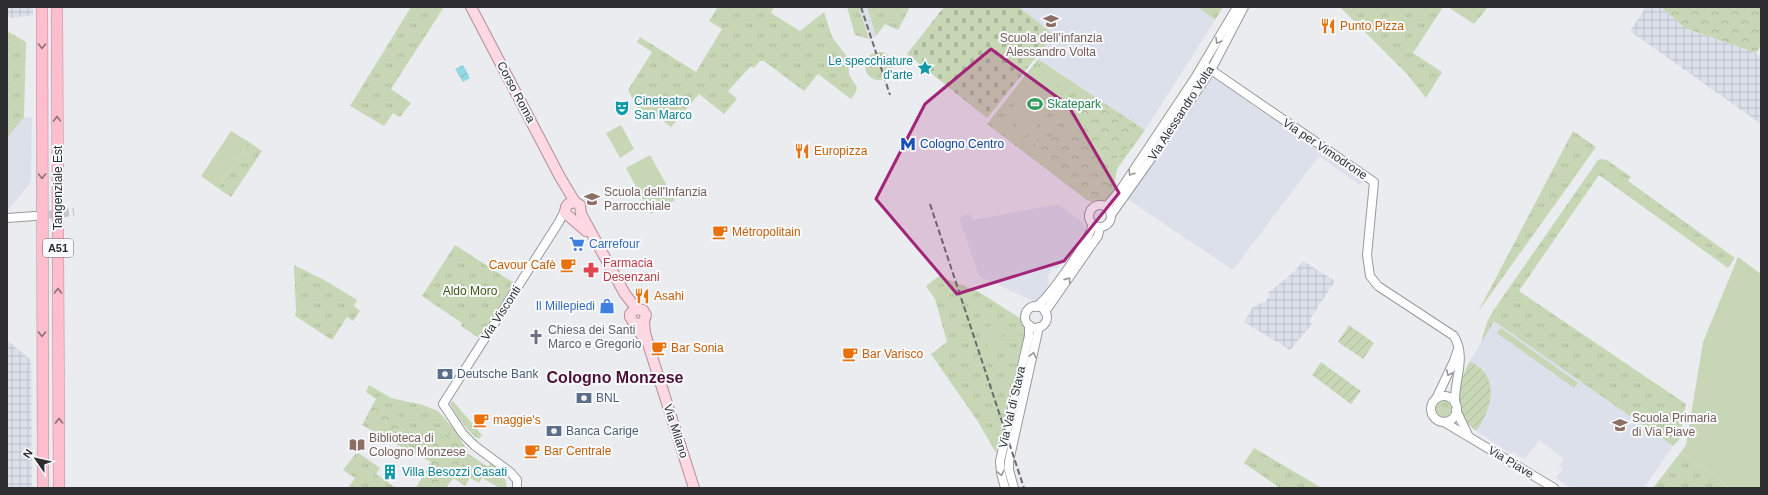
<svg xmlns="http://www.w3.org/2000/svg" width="1768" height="495" viewBox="0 0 1768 495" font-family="Helvetica,sans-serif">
<defs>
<pattern id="industrial-grid" width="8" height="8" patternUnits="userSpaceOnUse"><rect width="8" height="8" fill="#dce0eb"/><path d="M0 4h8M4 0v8" fill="none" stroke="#bdc0ca"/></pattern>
<pattern id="grass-tufts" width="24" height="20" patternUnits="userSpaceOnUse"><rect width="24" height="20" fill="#c7d7b5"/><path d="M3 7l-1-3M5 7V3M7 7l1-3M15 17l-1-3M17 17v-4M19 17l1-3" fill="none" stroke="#abb99c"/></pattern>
<pattern id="forest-crowns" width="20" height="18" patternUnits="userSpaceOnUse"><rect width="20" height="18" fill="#c7d7b5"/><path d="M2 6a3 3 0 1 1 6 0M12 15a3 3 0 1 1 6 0" fill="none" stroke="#abb99c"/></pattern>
<pattern id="cemetery-stones" width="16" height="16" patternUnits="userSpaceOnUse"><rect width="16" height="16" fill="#c7d7b5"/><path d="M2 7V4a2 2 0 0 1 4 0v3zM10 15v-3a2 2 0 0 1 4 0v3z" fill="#abb99c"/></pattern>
<pattern id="garden-furrows" width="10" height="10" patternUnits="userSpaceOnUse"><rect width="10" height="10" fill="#c7d7b5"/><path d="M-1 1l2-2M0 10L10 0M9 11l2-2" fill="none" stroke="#abb99c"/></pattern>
<pattern id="water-waves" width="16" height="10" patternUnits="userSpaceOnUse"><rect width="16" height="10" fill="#95d8e4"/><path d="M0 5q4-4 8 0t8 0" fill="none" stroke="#81bac4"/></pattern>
</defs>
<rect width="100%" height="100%" fill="#ebecf0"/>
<g fill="#dce0eb">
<path d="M859,7H867L876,36L869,39Z"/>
<path d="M1019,7H1198L1215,20L1145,130L1036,57L1054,35Z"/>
<path d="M1211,70L1366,177L1360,185L1319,156L1233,270L1124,197Z"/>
<path d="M24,117L32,118L31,182L7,211V138Z"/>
<path d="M1058,204L1083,223L1085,230L1057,269L1053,268L1048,275L1049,286L1037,303L979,276L959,218L970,213L972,220Z"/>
<path d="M1494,320L1673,446L1644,488H1571L1556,478L1563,469L1559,466L1564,459L1539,440L1525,459L1513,452L1511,454L1476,431L1479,427L1480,368L1470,361Z"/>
</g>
<g fill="url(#industrial-grid)">
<path d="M7,7H33V15L11,18L7,15Z"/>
<path d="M1646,7H1661L1685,28L1756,53L1761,57V124L1630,31Z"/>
<path d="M1303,261L1335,281L1309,321L1312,324L1290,350L1244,322L1253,307L1266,301L1270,295L1268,293L1294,272Z"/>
<path d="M7,340L31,360L32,488H7Z"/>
</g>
<g fill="url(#grass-tufts)">
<path d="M411,7H444L391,89L411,103L400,117L393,113L384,126L350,106Z"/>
<path d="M718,7H774L771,13L800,31L824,12L832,37L848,58L849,75L857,87L856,92L851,99L818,74L804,91L764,61H760L754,68L751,66L728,91L737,99L724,114L699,94L671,127L653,113L644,120L628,90L652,52L637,42L640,37L696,72L722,29L709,21Z"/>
<path d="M847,7H859L869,39L855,35Z"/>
<path d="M867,7H910L898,30L885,24L876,36Z"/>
<path d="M1198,7H1223L1215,20Z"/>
<path d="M1340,7H1443L1413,53L1442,72L1426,98L1407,74Z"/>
<path d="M1448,7H1488L1474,24Z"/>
<path d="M7,31L26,42L24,117L7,138Z"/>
<circle cx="879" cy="66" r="14"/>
<path d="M1038,59L1145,130L1117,169L1115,182L1116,189C1108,199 1101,206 1087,200L987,124Z"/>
<path d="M1573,131L1596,147L1478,312Z"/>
<path d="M249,142L262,151L231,197L218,188Z"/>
<path d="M1601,159L1607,160L1631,177L1628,181L1735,258L1728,268L1599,175L1519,291L1686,404L1679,440L1673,446L1494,321L1481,343L1487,322L1493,311L1598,160Z"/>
<path d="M455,245L514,283L479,338L461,326L462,323L422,296Z"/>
<path d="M294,265L328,282L357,300L354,306L360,311L353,321L347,317L332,340L295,316L296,311Z"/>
<path d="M939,276L979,292L1021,319L1025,332L996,453L977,420L931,354L947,342L935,299L926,286Z"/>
<path d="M369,385L391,398L423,405L438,411L453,428L466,448L464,451L488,467L491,463C498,470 508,477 506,488L498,487L482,478L479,483L470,478L465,486L453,478L446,488H416L431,462L399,446L362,425L376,399L366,392Z"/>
<circle cx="1444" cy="409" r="9"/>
<path d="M453,401L482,435L479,439C469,434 455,414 450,403Z"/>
<path d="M1254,448L1322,488H1280L1244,463Z"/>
<path d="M357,452L380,468L376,474L396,488H348L355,478L343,470Z"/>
<path d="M1681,452L1731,488H1653Z"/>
</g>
<g fill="url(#forest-crowns)">
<path d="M1661,7H1761V45L1756,53L1685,28Z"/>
<path d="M1082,99L1089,100L1131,127L1134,134C1131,141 1128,148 1123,153C1118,157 1115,159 1112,165C1106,178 1114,185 1102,196H1087L1038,156C1025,127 1057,141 1068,133C1082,122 1076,112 1082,99Z"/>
<path d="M372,406C382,413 393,411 402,418L400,434L397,436L366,418Z"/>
<path d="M453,428L464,447L456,448H435L429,439V436L438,433L443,437H448Z"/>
<path d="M438,457C447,457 456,457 464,463C459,473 452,479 446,488H416L432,462Z"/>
</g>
<path fill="url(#cemetery-stones)" d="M944,7H1019L1054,35L987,118L907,54Z"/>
<g fill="url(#garden-furrows)">
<path d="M1349,325L1374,343L1363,359L1338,342Z"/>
<path d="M1470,361C1475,364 1481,368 1485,373C1497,391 1488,415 1476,431C1451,412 1457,385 1470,361Z"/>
<path d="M1321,362L1361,391L1351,404L1312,375Z"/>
</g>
<g fill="#c7d7b5" fill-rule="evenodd">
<path d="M1046,71C1058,70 1069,82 1063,93C1060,100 1033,133 1027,135C1022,137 1017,136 1013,133C1008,130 1005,123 1007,117C1009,109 1038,74 1046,71ZM1050,77C1060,80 1061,87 1055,95L1040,83L1044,78ZM1016,113L1031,125C1026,132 1020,133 1014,127L1012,120Z"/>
<path d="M621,125L634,149L620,158L606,133Z"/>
<path d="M231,131L249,142L218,188L201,176Z"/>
<path d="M650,155L675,200L651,214L626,168Z"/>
<path d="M1738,257L1761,274V488H1731L1681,452L1686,445L1703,342Z"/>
<path d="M997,323L1006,347L990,353L982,329Z"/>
<path d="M1501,328L1578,383L1574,388L1497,333Z"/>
</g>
<path fill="url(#water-waves)" d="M463,65L470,78L463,82L455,69Z"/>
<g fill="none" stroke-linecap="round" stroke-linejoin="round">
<path stroke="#c5c6ca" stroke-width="8" stroke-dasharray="8 4" stroke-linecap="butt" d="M37,216L74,212"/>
<defs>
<g id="minor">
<path d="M1204,65L1374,182L1367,255L1370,276L1378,286L1454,336C1467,358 1454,379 1455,403"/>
<circle cx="1100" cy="216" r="11"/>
<path d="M1106,207L1121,189L1195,78L1237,7"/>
<path d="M1111,215L1150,160L1211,70L1244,7"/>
<path d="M7,218L35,216"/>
<circle cx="1036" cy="317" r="11"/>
<path d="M1036,307C1051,296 1088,242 1093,224"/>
<path d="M1045,312L1093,243L1098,236L1100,227"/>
<circle cx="1444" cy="409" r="13"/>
<path d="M1436,399L1454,361L1458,349"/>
<path d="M1456,410L1468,435"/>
<path d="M1444,422L1554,488"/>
<path d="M517,488V480L510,472L475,446L463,434L443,404L559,222L565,210"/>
<path d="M1005,488L1001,473L1000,461L1029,336V325"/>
<path d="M1014,488L1009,470V461L1039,327"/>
</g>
<g id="major">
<path d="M471,7L560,177L575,202L580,205L581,214L625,294L636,308"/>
<path d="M575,202L568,204L566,207L565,213L586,231"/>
<path d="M644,321L645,333L650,350L694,488"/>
<path d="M634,323L641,324L644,321L646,315L643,310L635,309L630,314V317L644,339"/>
</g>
<g id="highway">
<path d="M42,7L43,488"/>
<path d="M57,7L59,488"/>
</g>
</defs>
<use href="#minor" stroke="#97999c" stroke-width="10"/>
<use href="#major" stroke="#b58c97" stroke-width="12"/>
<use href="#highway" stroke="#b58c97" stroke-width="12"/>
<use href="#minor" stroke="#fff" stroke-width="8"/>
<use href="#major" stroke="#fed8e2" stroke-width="10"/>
<use href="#highway" stroke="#febece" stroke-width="11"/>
<g stroke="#6b6b6d" stroke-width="2" stroke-dasharray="6 3" stroke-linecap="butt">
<path d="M861,7L890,95"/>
<path d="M930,204L1024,488"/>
</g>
</g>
<defs><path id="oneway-chevron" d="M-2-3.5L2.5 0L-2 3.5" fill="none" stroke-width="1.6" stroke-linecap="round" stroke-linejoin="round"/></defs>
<g stroke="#969698">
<use href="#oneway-chevron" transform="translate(1218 41) rotate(120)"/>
<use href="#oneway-chevron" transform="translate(1131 173) rotate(124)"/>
<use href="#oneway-chevron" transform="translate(1068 280) rotate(-55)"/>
<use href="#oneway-chevron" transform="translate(1033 355) rotate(-77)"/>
<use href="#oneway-chevron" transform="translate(1449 373) rotate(115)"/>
<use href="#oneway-chevron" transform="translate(1001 473) rotate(78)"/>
</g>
<g stroke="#8c6f77">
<use href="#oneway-chevron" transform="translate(42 46) rotate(90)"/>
<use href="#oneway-chevron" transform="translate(57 119) rotate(-90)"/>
<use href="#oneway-chevron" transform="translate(42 176) rotate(90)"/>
<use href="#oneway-chevron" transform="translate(58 291) rotate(-90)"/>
<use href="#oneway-chevron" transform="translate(42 334) rotate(90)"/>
<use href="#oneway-chevron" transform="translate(59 421) rotate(-90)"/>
</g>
<path fill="#a32578" fill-opacity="0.2" stroke="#a32578" stroke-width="3" stroke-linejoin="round" d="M991,49L1068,105L1119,193L1064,261L957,294L876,199L925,104Z"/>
<defs>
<symbol id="school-bare" viewBox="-9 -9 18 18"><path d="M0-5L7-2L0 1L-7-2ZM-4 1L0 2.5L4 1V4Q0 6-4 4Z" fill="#8d6e63" stroke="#f8fafe" stroke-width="2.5" paint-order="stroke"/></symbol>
<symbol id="restaurant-bare" viewBox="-9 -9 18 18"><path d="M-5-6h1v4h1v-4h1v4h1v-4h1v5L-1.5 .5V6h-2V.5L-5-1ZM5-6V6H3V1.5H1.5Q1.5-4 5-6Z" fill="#e8710a" stroke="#f8fafe" stroke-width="2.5" paint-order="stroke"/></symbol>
<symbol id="sight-bare" viewBox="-9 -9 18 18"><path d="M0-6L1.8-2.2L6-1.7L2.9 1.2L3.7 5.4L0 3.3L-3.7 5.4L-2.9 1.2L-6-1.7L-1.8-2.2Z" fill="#0f9aa8" stroke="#f8fafe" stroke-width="2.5" paint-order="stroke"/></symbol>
<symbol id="stadium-bare" viewBox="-9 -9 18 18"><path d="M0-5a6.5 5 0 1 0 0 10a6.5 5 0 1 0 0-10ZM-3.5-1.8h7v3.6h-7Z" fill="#2e9e5b" stroke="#f8fafe" stroke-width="2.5" paint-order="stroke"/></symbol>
<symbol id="theatre-bare" viewBox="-9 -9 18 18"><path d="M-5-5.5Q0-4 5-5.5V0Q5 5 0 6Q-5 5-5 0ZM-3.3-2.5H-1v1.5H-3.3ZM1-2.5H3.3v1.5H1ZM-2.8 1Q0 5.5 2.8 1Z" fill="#0f9aa8" stroke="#f8fafe" stroke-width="2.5" paint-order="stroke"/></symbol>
<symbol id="metro-bare" viewBox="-9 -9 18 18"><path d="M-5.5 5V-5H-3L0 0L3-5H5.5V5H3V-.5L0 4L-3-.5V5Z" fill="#1a4fb4" stroke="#f8fafe" stroke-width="2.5" paint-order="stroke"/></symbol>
<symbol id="cafe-bare" viewBox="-9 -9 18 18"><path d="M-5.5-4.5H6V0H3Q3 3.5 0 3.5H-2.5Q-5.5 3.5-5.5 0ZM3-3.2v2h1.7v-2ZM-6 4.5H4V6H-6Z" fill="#e8710a" stroke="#f8fafe" stroke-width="2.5" paint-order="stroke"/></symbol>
<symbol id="supermarket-bare" viewBox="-9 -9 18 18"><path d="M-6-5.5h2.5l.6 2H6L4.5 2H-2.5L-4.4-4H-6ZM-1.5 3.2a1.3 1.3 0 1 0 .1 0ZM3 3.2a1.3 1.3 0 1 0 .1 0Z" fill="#3f7fe0" stroke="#f8fafe" stroke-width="2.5" paint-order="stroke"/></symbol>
<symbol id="pharmacy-bare" viewBox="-9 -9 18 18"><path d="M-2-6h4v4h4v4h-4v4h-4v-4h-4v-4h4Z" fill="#e0444e" stroke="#f8fafe" stroke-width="2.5" paint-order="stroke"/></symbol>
<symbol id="shop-bare" viewBox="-9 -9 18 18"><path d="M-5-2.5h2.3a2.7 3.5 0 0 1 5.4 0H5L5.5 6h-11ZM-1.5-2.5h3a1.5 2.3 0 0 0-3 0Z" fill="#3f7fe0" stroke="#f8fafe" stroke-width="2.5" paint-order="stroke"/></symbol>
<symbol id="church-bare" viewBox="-9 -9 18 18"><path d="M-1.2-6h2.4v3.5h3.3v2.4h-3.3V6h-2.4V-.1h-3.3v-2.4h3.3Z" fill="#6b7280" stroke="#f8fafe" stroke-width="2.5" paint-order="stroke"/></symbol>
<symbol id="bank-bare" viewBox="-9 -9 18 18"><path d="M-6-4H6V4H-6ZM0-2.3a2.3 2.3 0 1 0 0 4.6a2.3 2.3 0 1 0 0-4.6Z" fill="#5c6f8a" stroke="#f8fafe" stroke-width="2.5" paint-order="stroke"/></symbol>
<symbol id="library-bare" viewBox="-9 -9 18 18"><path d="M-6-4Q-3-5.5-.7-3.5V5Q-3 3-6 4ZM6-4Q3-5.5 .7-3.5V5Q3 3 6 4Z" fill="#8d6e63" stroke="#f8fafe" stroke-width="2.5" paint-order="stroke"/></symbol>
<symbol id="building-bare" viewBox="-9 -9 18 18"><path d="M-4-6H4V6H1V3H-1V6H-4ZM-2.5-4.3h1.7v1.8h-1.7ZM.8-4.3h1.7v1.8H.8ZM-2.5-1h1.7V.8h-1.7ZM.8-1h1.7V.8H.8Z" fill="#0f9aa8" stroke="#f8fafe" stroke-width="2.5" paint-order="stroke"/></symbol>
</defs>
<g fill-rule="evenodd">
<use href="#school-bare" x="1040" y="10" width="22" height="22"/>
<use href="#restaurant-bare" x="1317" y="15" width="22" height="22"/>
<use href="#sight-bare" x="914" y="57" width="22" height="22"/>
<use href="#stadium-bare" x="1024" y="93" width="22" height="22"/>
<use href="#theatre-bare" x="611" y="97" width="22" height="22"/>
<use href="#metro-bare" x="897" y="133" width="22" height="22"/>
<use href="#restaurant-bare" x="791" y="140" width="22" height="22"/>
<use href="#school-bare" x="581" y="188" width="22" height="22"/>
<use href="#cafe-bare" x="709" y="221" width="22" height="22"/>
<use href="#supermarket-bare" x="566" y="233" width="22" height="22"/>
<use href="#cafe-bare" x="557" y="254" width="22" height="22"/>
<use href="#pharmacy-bare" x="580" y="259" width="22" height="22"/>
<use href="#restaurant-bare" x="631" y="285" width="22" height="22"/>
<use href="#shop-bare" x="596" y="295" width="22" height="22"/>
<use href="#church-bare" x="525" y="326" width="22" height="22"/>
<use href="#cafe-bare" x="648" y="337" width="22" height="22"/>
<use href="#cafe-bare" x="839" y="343" width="22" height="22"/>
<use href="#bank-bare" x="434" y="363" width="22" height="22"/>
<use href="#bank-bare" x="573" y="387" width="22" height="22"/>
<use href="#cafe-bare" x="470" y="409" width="22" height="22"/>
<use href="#school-bare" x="1609" y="414" width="22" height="22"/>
<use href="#bank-bare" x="543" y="420" width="22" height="22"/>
<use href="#library-bare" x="346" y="434" width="22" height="22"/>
<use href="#cafe-bare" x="521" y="440" width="22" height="22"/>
<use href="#building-bare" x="379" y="461" width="22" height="22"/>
</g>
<g text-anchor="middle" stroke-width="4" stroke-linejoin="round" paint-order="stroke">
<rect fill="#f8fafe" stroke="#6b6b6e" stroke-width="1" x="43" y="239" width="30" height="18" rx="3"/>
<g font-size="11" font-weight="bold" fill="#2e2e30">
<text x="58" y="252">A51</text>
</g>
<g font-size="12" fill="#c56008" stroke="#f8fafe" text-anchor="start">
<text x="1340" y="30">Punto Pizza</text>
<text x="814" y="155">Europizza</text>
<text x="732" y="236">Métropolitain</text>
<text x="556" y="269" text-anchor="end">Cavour Cafè</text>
<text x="654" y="300">Asahi</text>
<text x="671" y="352">Bar Sonia</text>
<text x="862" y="358">Bar Varisco</text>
<text x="493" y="424">maggie's</text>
<text x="544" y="455">Bar Centrale</text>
</g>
<g font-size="12" fill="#785e54" stroke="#f8fafe" text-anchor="start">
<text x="1051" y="42" text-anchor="middle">Scuola dell’infanzia<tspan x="1051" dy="14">Alessandro Volta</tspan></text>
<text x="604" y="196">Scuola dell'Infanzia<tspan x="604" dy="14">Parrocchiale</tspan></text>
<text x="1632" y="422">Scuola Primaria<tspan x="1632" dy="14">di Via Piave</tspan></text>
<text x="369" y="442">Biblioteca di<tspan x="369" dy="14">Cologno Monzese</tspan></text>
</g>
<g font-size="12" fill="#0d838f" stroke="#f8fafe" text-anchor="start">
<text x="913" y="65" text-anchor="end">Le specchiature<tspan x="913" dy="14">d'arte</tspan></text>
<text x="634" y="105">Cineteatro<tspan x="634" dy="14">San Marco</tspan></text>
<text x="402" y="476">Villa Besozzi Casati</text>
</g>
<g font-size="12" fill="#2e2e30" stroke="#f8fafe">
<text transform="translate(516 92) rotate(62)" y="4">Corso Roma</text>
<text transform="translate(1181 113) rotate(-57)" y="4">Via Alessandro Volta</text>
<text transform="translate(1325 149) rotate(34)" y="4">Via per Vimodrone</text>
<text transform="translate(58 188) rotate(-90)" y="4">Tangenziale Est</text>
<text transform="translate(501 313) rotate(-57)" y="4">Via Visconti</text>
<text transform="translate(1012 407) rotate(-77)" y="4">Via Val di Stava</text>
<text transform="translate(676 431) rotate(72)" y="4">Via Milano</text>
<text transform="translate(1511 462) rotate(31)" y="4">Via Piave</text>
</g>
<g font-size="12" fill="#27864d" stroke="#f8fafe" text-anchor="start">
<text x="1047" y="108">Skatepark</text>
</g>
<g font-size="12" fill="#164399" stroke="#f8fafe" text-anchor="start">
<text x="920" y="148">Cologno Centro</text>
</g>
<g font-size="12" fill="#366cbe" stroke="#f8fafe" text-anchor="start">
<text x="589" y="248">Carrefour</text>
<text x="595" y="310" text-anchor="end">Il Millepiedi</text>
</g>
<g font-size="12" fill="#be3a42" stroke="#f8fafe" text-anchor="start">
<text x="603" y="267">Farmacia<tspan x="603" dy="14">Desenzani</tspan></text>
</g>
<g font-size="12" fill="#3f5914" stroke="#f8fafe">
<text x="470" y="295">Aldo Moro</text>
</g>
<g font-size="12" fill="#5b616d" stroke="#f8fafe" text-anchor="start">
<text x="548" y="334">Chiesa dei Santi<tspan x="548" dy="14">Marco e Gregorio</tspan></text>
</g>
<g font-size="12" fill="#4e5e75" stroke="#f8fafe" text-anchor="start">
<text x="457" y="378">Deutsche Bank</text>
<text x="596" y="402">BNL</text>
<text x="566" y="435">Banca Carige</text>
</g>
<g font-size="16" font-weight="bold" fill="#4b1036" stroke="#f8fafe">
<text x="615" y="383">Cologno Monzese</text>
</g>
</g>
<rect width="1768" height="495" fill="none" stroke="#2e2e30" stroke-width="16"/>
<g transform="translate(36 459) rotate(304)" stroke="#f8fafe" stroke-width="3" paint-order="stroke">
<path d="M0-3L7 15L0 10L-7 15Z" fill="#2e2e30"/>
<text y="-6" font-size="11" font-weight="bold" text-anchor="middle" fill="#2e2e30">N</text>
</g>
</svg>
